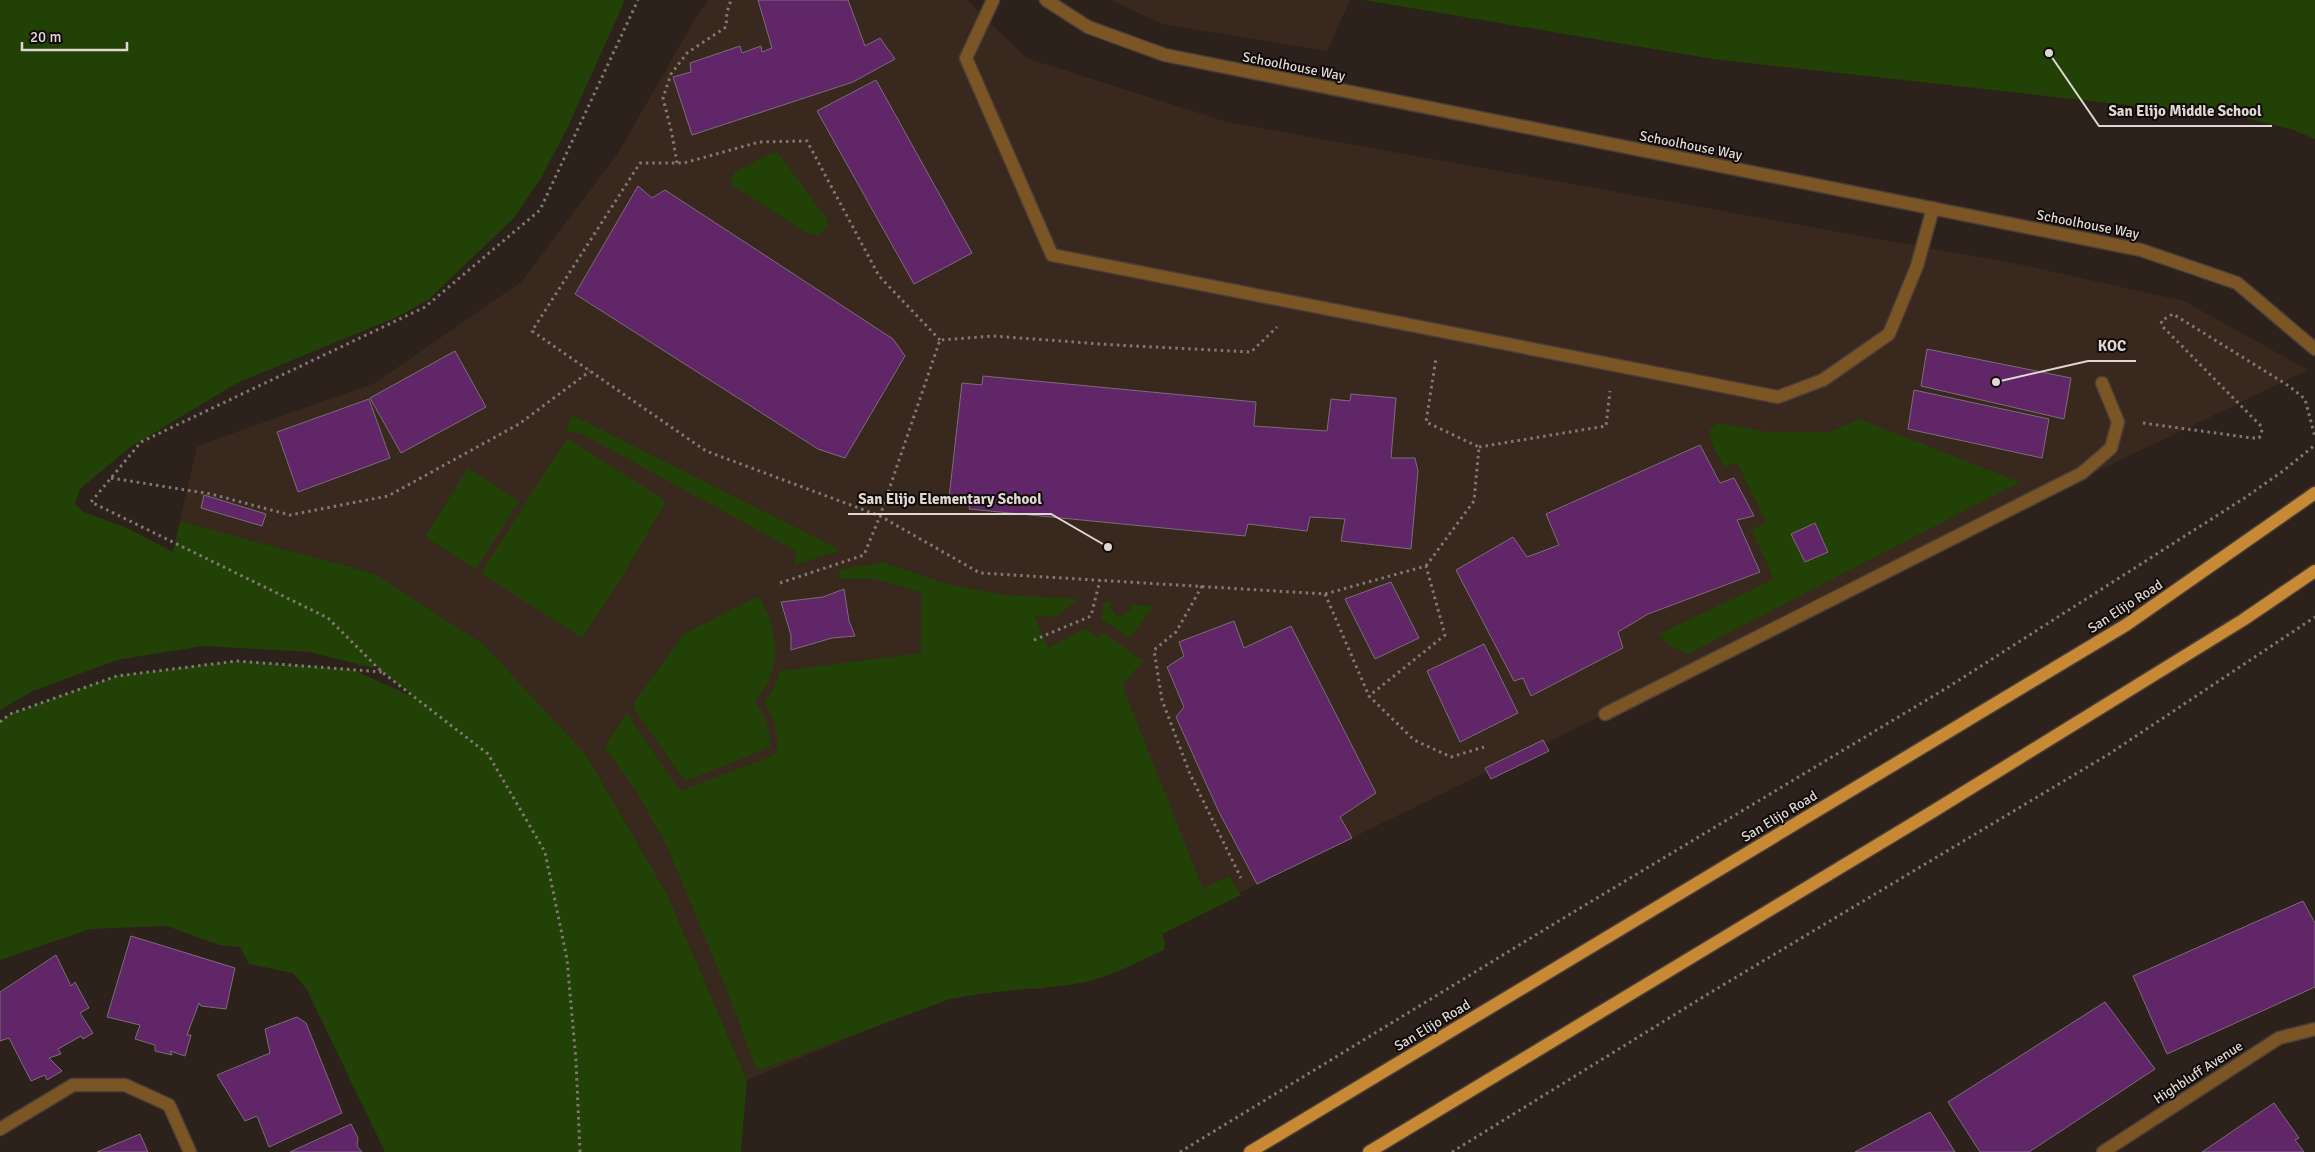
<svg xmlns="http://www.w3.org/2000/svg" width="2315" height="1152" viewBox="0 0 2315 1152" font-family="Signika,sans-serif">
<rect width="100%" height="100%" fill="#2d211b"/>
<g fill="#39281e">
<path d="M708,0H967L1026,58L1227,122L2023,265L2184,301L2308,370L1840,595L1605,714L1043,989L969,988L747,1080L668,896L587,756L373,573L180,521L197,446L375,383L521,282L617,155L695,19Z"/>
<path d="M1111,0H1350L1327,51L1162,24Z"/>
</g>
<g fill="#214106">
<path d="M0,0H625L567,129L541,178L514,218L428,300L397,317L237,383L129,448L80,489L75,504L84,512L127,528L173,552L180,521L373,573L483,644L587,756L668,896L747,1080L741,1152H385L306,988L293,973L249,964L240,947L219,945L167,926L90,929L0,960V722L10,714L117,676L237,661L354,670L415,698L374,665L372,668L310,652L203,646L117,660L33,691L0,710Z"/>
<path d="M1364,0H2315V139L2291,129L2245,118L1713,59Z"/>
<path d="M771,153H778L827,219L828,225L820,234L810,235L732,185L730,181L735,172Z"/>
<path d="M572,415L839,549L836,552L794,565L796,551L580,433L566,431Z"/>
<path d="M1859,419L2020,482L1688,654L1670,646L1659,634L1774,579L1752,530L1766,522L1737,463L1724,467L1711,441L1709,431L1716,423L1769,432H1830Z"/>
<path d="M567,438L666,501L625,572L582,638L481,573Z"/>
<path d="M468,468L519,501L476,569L425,537Z"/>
<path d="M883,562L951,585L1005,595L1078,599L1056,617L1034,616L1048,648L1086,628L1098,638L1102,632L1143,661L1122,685L1203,889L1229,876L1241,895L1162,934L1165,942L1164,950C1135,963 1107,979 1075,984C1034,990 991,990 950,999L762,1069H756L732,1003L667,846L635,789L604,747L627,713L680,791L772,756L777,750C780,733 772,716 764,701L773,690L780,671L921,653V593L979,610L876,579H841L838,570Z"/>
<path d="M758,596C779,628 784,672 754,701C763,710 772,733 770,747L689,780L683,779L633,707L635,701L684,634Z"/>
<path d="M1111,601L1110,607L1116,616H1123L1131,609L1130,604L1154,606L1130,638L1101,619L1104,602Z"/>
</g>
<g fill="#612667" stroke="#796e79">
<path d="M758,0H848L865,46L880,38L895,59L853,82L692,135L673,77L691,72L690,63L740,46L742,53L761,46L762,52L772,48Z"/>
<path d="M876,80L972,253L914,284L817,111Z"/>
<path d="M638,186L652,198L665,190L893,339L905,356L845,458L818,449L575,294Z"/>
<path d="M1927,349L2071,378L2064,419L1921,386Z"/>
<path d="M455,351L486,407L401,453L370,398Z"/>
<path d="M983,376L1256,402L1254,426L1327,431L1331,399L1350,401L1351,394L1396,398L1391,458H1415L1418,471L1411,549L1341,541L1345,519L1310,517L1307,531L1248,524L1245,536L969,509L971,499L949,498L962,383L982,385Z"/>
<path d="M1914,390L2049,419L2042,458L1908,429Z"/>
<path d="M369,399L390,458L298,492L277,432Z"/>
<path d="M1700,445L1720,483L1734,478L1754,516L1737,520L1760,572L1648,614L1618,632L1623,648L1531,696L1523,678L1514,681L1456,570L1513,537L1527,557L1559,545L1546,514Z"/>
<path d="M204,495L266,514L262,526L201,508Z"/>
<path d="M1815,523L1828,552L1805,562L1791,534Z"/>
<path d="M1391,582L1419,638L1375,659L1345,599Z"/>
<path d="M844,589L849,621L855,636L832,638L791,650V635L781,602L823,597Z"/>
<path d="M1234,621L1244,648L1291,626L1376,793L1340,817L1352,838L1257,884L1218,810L1176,717L1184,707L1167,667L1184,656L1179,642Z"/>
<path d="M1484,644L1518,713L1460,742L1427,671Z"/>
<path d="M1543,740L1549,751L1491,779L1485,768Z"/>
<path d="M2303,901L2315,923V987L2167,1054L2133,976Z"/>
<path d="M131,936L235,968L226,1009L201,1006L199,1003L187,1035H191L185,1056L170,1051L172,1055L155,1051V1045L135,1039L140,1025L107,1017Z"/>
<path d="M56,955L71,986L75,982L89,1008L80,1013L93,1033L83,1039L81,1036L58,1049L61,1054L49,1058L62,1071L47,1080L45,1075L31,1081L9,1038L0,1041V992Z"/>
<path d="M2105,1002L2155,1069L2029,1152H1980L1948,1102Z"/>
<path d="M297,1017L306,1023L342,1113L269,1147L257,1116L245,1121L217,1075L270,1053L265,1029Z"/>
<path d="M2274,1103L2299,1138L2295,1140L2304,1152H2202Z"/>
<path d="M1930,1112L1955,1152H1855Z"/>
<path d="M351,1124L358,1138L357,1146L362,1152H290Z"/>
<path d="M140,1134L148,1152H97Z"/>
</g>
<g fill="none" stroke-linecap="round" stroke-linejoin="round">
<defs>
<g id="service">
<path d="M993,0L966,58L1052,255L1778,397L1823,380L1889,334L1917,266L1933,208"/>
<path d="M1605,714L2082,473L2111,448L2118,422L2102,383"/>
</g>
<g id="minor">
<path d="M0,1129L73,1085H125L169,1105L190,1152"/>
<path d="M2103,1152L2279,1038L2315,1029"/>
</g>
<path id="tertiary" d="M1046,0L1088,27L1165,55L2141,250L2237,283L2315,349"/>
<g id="primary">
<path d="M1250,1152L2126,625L2315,493"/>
<path d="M1369,1152L1932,812L2243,620L2315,571"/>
</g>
</defs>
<use href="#service" stroke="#493e38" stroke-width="15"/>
<use href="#minor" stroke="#493e38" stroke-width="15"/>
<use href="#tertiary" stroke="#493e38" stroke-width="15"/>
<use href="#primary" stroke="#493e38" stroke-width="15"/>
<g stroke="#827873" stroke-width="3" stroke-dasharray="2.5 4" stroke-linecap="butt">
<path d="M677,163L672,134L663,98L671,74L687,53L726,27L727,12L731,0"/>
<path d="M940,340L879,276L807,141L759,142L684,163H640L532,331L706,451L880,516L980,573L1325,594L1426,566L1445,635L1369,696"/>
<path d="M2143,423L2252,438H2259L2262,433L2261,426L2163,327L2161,321L2173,314L2289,386L2305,399L2315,437"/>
<path d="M1479,447L1606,426L1610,391"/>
<path d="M111,478L211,494L290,515L388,496L519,424L590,371"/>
<path d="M1426,566L1474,501L1479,447L1426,422L1436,358"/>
<path d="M780,583L864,555L880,516L940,340L993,336L1115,345L1251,352L1277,327"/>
<path d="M1202,586L1176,632L1154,650L1162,700L1190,774L1241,878"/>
<path d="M1325,594L1369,696L1414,740L1451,757L1484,747"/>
<path d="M1034,640L1091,616L1100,580"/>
<path d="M0,722L10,714L117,676L237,661L382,672"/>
<path d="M580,1152L576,1061L567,959L545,852L488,754L382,672L328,618L91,502L141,442L425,307L540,210L638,0"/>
<path d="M1180,1152L1557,922L1945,689L2246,497L2283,471L2315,445"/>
<path d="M1452,1152L1708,994L2109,754L2315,617"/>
</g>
<use href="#service" stroke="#7c5524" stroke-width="12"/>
<use href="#minor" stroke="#7c5524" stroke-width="12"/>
<use href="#tertiary" stroke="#7c5524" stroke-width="12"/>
<use href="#primary" stroke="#c88935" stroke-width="12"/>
</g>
<g text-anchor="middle" stroke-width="4" stroke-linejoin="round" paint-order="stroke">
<g font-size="14" fill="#dfd7d3" stroke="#110c09">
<text transform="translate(1294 66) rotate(11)" y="5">Schoolhouse Way</text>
<text transform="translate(1691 145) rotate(11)" y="5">Schoolhouse Way</text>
<text transform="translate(2088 224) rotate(11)" y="5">Schoolhouse Way</text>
<text transform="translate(2125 606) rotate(-33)" y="5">San Elijo Road</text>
<text transform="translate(1779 816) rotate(-31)" y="5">San Elijo Road</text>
<text transform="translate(1432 1025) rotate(-31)" y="5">San Elijo Road</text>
<text transform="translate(2198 1072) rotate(-33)" y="5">Highbluff Avenue</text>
</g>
</g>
<path fill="none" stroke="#dfd7d3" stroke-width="2" d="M2049 53L2099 126H2272M1996 382L2088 361H2136M1108 547L1051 514H848"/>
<g fill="#dfd7d3" stroke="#110c09" stroke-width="2">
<circle cx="2049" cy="53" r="5"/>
<circle cx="1996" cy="382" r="5"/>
<circle cx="1108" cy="547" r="5"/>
</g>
<g font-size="15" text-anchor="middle" font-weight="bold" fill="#dfd7d3" stroke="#110c09" stroke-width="4" stroke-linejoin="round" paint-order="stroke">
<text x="2185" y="116">San Elijo Middle School</text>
<text x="2112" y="351">KOC</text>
<text x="950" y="504">San Elijo Elementary School</text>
</g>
<path d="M22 42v8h105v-8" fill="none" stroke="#dfd7d3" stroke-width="2.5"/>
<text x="30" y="42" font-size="15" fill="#dfd7d3" stroke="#110c09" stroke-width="4" paint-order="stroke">20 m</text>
</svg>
